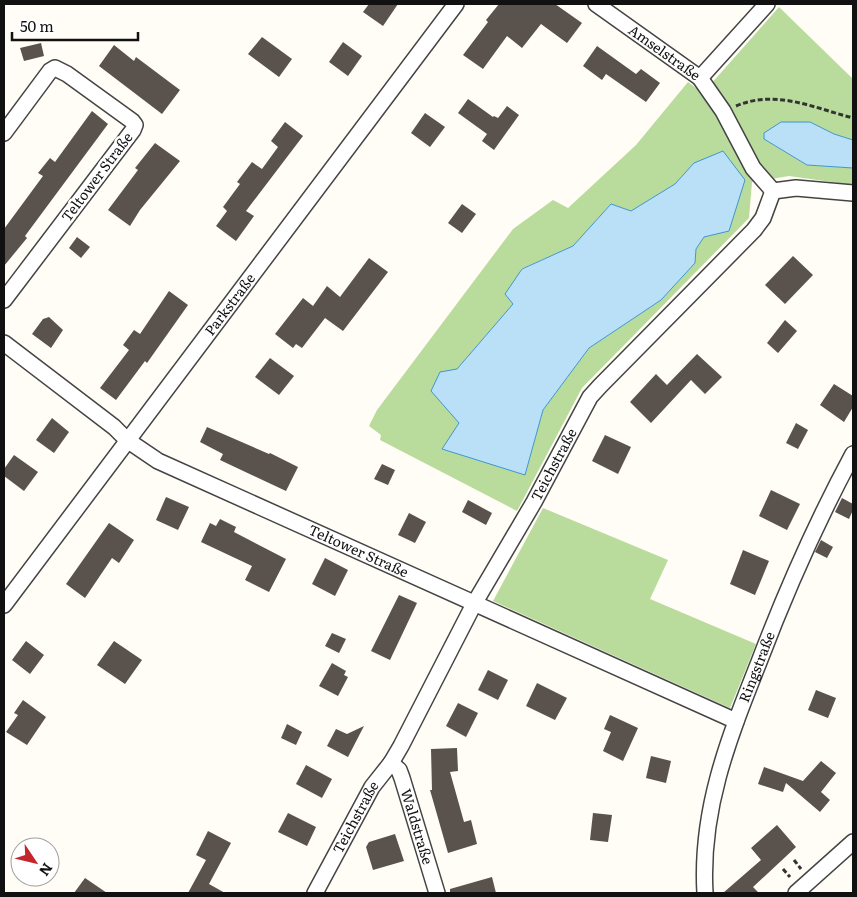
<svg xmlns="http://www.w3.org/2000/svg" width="857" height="897" viewBox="0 0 857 897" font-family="Literata,serif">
<rect width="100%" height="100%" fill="#fffdf5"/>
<g fill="#b9dc9c" fill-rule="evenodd">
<path d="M779,7L853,79V140L834,134L810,122H781L764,139L807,165L853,168V185L789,176L752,182L749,218L582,388L517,511L380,440L381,435L369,426L377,410L513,229L553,200L568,208L636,145L688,82L703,93ZM694,163L704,237L696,249L695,263L661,300L589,348L543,410L525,474L443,449L459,423L457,369L513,304L521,269L573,246L611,204L631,211L675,184Z"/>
<path d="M543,508L668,560L650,599L756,644L730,708L493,601Z"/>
</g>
<g fill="#b9e0f7" stroke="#3f96cf">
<path d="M781,122H810L834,134L853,140V168L807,165L764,139V133Z"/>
<path d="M723,151L745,180L729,231L704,237L696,249L695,263L661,300L589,348L543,410L525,475L442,449L459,423L431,391L440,372L457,369L513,304L505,294L522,269L573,246L611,204L631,211L675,184L694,163Z"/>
</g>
<g fill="#5a524d">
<path d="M369,4H398L383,26L363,12Z"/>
<path d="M499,4H555L582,23L567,43L541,24L522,48L507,36L483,69L463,55L488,22L486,20Z"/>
<path d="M262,37L292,59L279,77L248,54Z"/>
<path d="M343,42L362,56L348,76L329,62Z"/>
<path d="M41,43L44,56L24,61L20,48Z"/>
<path d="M114,45L134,61L136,57L180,90L162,114L99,66Z"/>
<path d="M597,46L636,74L641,69L660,83L646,102L606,74L602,80L583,66Z"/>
<path d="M468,99L493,117L494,116L498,118L507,106L519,115L494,150L482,141L487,134L458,113Z"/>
<path d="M92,111L108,124L25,236L27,238L4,266V229L43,176L38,173L50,158L55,162Z"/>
<path d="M425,113L445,127L430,147L411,133Z"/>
<path d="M285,122L303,136L246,211L254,216L236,241L216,226L227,211L223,207L240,184L237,182L252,162L262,169L278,147L271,141Z"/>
<path d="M155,143L180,161L140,210L130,226L108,210L138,170L135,168Z"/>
<path d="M462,204L476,214L462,233L448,223Z"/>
<path d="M77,237L90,247L81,258L69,248Z"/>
<path d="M793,256L813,275L785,304L765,285Z"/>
<path d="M369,258L388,272L343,331L325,318L302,348L296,344L293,348L275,334L303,298L313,306L327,286L340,297Z"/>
<path d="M169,291L188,305L147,363L145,361L116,400L100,388L129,350L123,345L134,330L140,334Z"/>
<path d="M49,317L63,330L51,348L32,334L43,319Z"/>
<path d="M785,320L797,331L778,353L767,343Z"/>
<path d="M697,354L722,377L705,394L691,380L651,423L630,402L656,374L667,385Z"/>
<path d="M270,358L294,376L279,395L255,377Z"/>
<path d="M834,384L853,396V407L844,422L820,405Z"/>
<path d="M52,418L69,432L54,453L36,440Z"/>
<path d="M796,423L808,430L798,449L786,443Z"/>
<path d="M207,427L269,454L270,453L298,467L286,491L220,460L223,454L200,442Z"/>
<path d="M605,435L631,447L618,474L592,461Z"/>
<path d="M14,455L38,472L24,491L4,476V469Z"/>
<path d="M382,464L395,470L388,485L374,479Z"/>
<path d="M771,490L800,504L787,530L759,516Z"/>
<path d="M166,497L189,507L178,530L156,520Z"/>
<path d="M842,498L853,504V510L849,519L835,512Z"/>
<path d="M468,500L492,513L486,525L462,512Z"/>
<path d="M409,513L426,522L415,543L398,535Z"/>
<path d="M220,519L236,527L234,532L286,559L269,592L245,580L252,566L201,542L210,523L216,526Z"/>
<path d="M109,523L134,540L119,563L112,558L85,598L66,584Z"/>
<path d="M821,540L833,547L827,558L815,552Z"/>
<path d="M743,550L769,561L755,595L730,584Z"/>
<path d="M325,558L348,570L335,596L312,584Z"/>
<path d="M399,595L417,603L390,660L371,651Z"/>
<path d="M332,633L346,639L339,653L325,646Z"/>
<path d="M26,641L44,655L30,674L12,660Z"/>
<path d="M114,641L142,660L125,684L97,665Z"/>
<path d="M332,663L346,671L344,675L348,677L338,696L319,686Z"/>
<path d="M488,670L508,680L498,700L478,690Z"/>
<path d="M537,683L567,698L555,720L526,706Z"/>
<path d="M816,690L836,698L828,718L808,710Z"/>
<path d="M23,700L46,717L27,745L6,732L18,715L14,713Z"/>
<path d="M458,703L478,713L466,737L446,726Z"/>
<path d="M610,715L638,728L623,761L603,751L611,732L604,729Z"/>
<path d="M287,724L302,732L296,745L281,738Z"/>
<path d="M364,726L348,757L327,746L336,729L347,734Z"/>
<path d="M457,748L458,771L450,772L464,822L471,820L477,844L448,853L430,790H432L431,749Z"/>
<path d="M651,756L671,761L666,783L646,778Z"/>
<path d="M821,761L836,773L821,792L830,800L820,812L786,783L783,792L758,784L764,767L803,781Z"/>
<path d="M306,765L332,779L322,798L296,784Z"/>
<path d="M288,813L316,827L307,846L278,832Z"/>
<path d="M593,813L612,815L608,842L590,840Z"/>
<path d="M777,825L796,847L753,887L759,893H723L761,860L751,848Z"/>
<path d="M208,831L231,843L209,884L225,893H188L206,860L196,855Z"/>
<path d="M395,834L404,861L373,870L366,847L369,842Z"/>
<path d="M492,877L496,893H450V889Z"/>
<path d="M85,878L107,893H74Z"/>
</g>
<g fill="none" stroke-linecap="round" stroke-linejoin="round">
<defs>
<g id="street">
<path id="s1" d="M596,4L700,78L723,111L753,168L773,191"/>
<path d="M700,78L767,4"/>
<path d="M4,133L50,71L55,68L67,74L132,121L135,125L133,130L4,300"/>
<path d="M773,191L796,188L853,193"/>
<path id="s2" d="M4,343L114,427L127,440L158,461L736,721"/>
<path id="s3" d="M4,605L456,4"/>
<path id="s4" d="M391,763L399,770L402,778L437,893"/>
<path id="s5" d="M315,893L372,787L391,763L401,746L474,604L534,502L590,397L600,386L754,230L763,218L773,191"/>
<path id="s6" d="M705,893C700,809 729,738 759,662C786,591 817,521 853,454"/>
<path d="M796,893L853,842"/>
</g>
</defs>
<use href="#street" stroke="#444" stroke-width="18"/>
<g stroke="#333" stroke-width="3" stroke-dasharray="5 2.5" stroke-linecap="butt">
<path d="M736,106C776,89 814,108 853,118"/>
<path d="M794,860L801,869"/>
<path d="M783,869L790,877"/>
</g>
<use href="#street" stroke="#fff" stroke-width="15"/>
</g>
<g text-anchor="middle" stroke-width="5" stroke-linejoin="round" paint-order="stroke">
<g font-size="14" fill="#111" stroke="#fff">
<text dy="5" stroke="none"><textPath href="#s1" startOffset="84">Amselstraße</textPath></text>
<text transform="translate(97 177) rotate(-53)" y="5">Teltower Straße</text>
<text dy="5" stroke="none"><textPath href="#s3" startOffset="376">Parkstraße</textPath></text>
<text dy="5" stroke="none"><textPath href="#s5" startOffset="491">Teichstraße</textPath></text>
<text dy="5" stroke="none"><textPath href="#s2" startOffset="414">Teltower Straße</textPath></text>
<text dy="5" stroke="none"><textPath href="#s6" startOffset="234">Ringstraße</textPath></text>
<text dy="5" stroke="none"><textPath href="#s5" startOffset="86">Teichstraße</textPath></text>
<text dy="5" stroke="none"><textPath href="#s4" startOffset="70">Waldstraße</textPath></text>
</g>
</g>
<rect width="857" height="897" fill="none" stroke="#111111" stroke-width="10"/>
<g transform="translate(35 862) rotate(125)"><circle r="24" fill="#ffffff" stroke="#a0a0a0"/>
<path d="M0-4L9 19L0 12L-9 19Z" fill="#c4262e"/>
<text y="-8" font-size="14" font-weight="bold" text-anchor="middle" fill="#111111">N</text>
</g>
<path d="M12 32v8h126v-8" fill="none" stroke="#111111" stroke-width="2.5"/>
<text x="20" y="32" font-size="15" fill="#111111" stroke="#ffffff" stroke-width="4" paint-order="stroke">50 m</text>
</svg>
